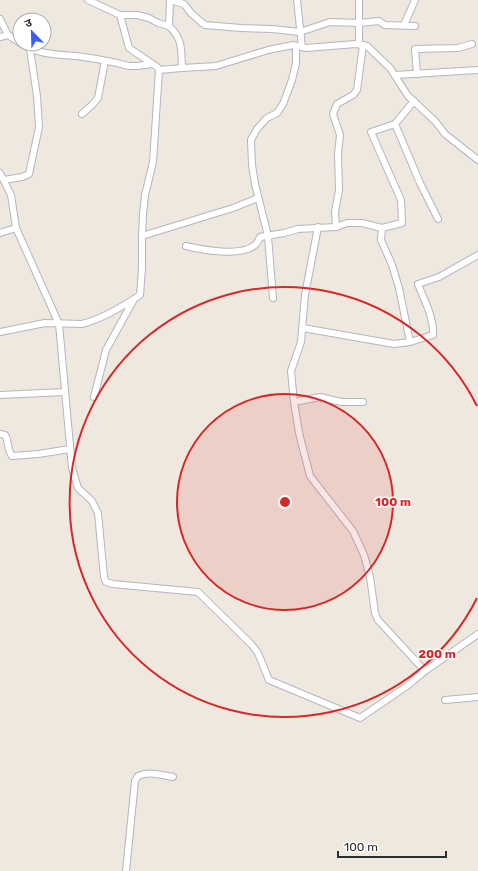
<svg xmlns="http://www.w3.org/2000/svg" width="478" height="871" viewBox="0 0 478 871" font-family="Rubik,'Noto Sans Devanagari',sans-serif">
<rect width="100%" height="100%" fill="#efe8df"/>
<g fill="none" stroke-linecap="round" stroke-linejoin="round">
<defs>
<g id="street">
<path d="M170,0L169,26C183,39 181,50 182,68L216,66L268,50L293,45L306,48L356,44L367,46L390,68L408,96L435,121L445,134L478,160"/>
<path d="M170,0L184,4L191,13L201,22L205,25L241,28L272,29L300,32L330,22L359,23L379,21L385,25L415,26"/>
<path d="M297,0L302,47"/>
<path d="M359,0V44"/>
<path d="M120,15H137L149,18L158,23L169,26"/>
<path d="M0,19L8,35L20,43"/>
<path d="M404,25L415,0"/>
<path d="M0,37L8,35"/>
<path d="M22,44C40,56 62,54 83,57C98,59 114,62 129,66H137L152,64"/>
<path d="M159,70L182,68"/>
<path d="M417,74L415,49L458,48L472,44"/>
<path d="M395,75L478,70"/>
<path d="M82,114L92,105L98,98L105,61"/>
<path d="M395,124L420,183L438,219"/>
<path d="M0,173L11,195L16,228L59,324L72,468L78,488L92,501L98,513L104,577L106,582L113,584L198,592L251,644L258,653L269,680L360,718L407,686L425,671L378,620L375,613L370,577L364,555L353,531L310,476L299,433L294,402L291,371L301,342L305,295L318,227"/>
<path d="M4,180L22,177L29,174L39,127L37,96L30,49"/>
<path d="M336,227L335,212L339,190L338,154L340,135L333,114L337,104L353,95L357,90L363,45"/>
<path d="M382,228L381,240L392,265L399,288L410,342"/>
<path d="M0,233L16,228"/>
<path d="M142,236L233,208L258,198"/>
<path d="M186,246C203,250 241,257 255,245C257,243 259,240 260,237L284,233L298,229L336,227L347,223H362L382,228L402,223L401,200L371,132L395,124L414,101"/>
<path d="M273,298L268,236L255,184L252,165L251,140L257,129L267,118L277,113L283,104L292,80L296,63V46"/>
<path d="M303,328L394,344L410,342L433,335C434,317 424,300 418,284L439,277L478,255"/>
<path d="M0,332L45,323L82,324C102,319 122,307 140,295L142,268V236L143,214L145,195L153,162L159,70L157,67L129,48L120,15L88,0"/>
<path d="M0,395L65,392"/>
<path d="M94,397L106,350L133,301"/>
<path d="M294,402L320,397L341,402H363"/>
<path d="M0,434L5,435C9,441 7,450 12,456L38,454L70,449"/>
<path d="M425,671L478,634"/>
<path d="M445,700L478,697"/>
<path d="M126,871L135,781L138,776C149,771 162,775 173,777"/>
</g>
</defs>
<use href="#street" stroke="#b3b5c1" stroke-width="8"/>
<use href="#street" stroke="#fff" stroke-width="6"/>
</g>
<circle cx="285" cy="502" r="108" fill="#d62828" fill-opacity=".12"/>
<g fill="none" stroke="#d62828" stroke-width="2">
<circle cx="285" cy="502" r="108"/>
<path d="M477 598A215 215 0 1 1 477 406"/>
</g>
<circle cx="285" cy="502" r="6" fill="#d62828" stroke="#fff" stroke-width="2"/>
<g font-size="12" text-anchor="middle" font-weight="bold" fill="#d62828" stroke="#fff" stroke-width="3" stroke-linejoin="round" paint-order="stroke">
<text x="393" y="506">100 m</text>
<text x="437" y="658">200 m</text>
</g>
<g transform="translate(32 32) rotate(337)"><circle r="19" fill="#ffffff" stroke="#ababab"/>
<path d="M0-3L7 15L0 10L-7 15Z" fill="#3b5dff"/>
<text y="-6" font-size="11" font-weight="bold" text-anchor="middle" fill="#2d2d2d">उ</text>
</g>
<path d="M338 851v6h108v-6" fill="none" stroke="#2d2d2d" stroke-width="2"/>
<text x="344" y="851" font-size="12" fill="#2d2d2d" stroke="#ffffff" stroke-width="3" paint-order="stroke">100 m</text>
</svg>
